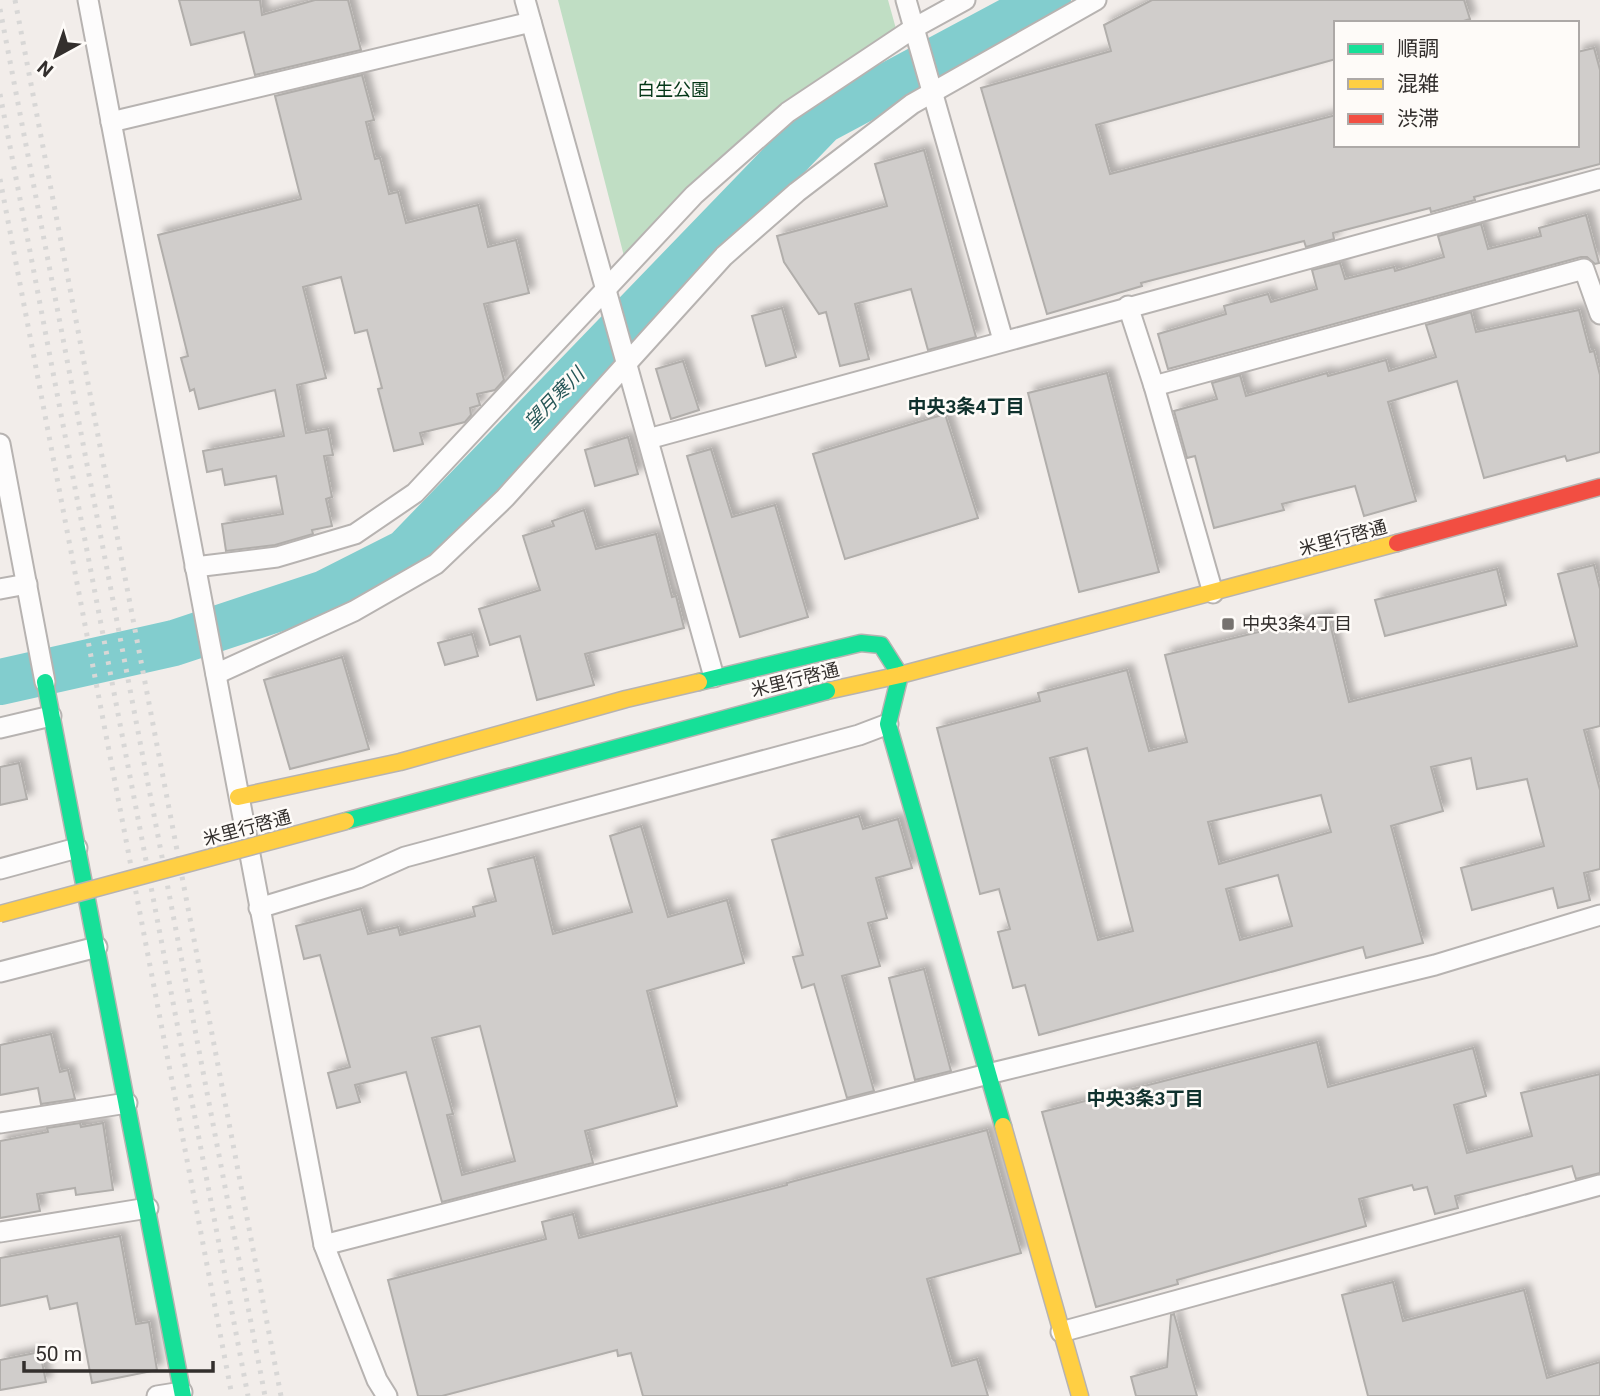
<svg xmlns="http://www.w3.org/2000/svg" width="1600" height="1396" viewBox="0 0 1600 1396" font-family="Roboto,'Noto Sans JP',sans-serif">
<defs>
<filter id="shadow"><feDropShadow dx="6" dy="-6" stdDeviation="3.5" flood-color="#0004"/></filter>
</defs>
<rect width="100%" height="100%" fill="#f2edea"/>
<path fill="#c0dec4" d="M558,0H888L898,36L764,127L625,260Z"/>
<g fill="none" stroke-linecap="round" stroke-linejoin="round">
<path stroke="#82cdce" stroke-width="46" d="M0,682L174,643L325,593L406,552L822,121L1048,0"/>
</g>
<g fill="#d0cdcb" stroke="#b1aeab" stroke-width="2" fill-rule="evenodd" filter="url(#shadow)">
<path d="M179,0H260L262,15L315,0H348L361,50L255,75L244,32L191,45Z"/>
<path d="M1152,0H1464L1470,19L1457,23H1336V59L1096,125L1110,174L1336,115V145H1577V52L1594,48L1600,70V164L1474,197L1475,200L1431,212L1430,208L1333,233L1334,239L1306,247L1304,241L1141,283L1142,286L1047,314L981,88L1111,51L1104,25Z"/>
<path d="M362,75L374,120L366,122L375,159L380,158L389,194L398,192L406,223L478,205L488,247L516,240L529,293L484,304L504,380L495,390L477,394L480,405L470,408L471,415L465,422L420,433L423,444L394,451L378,389L382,388L367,330L355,333L341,277L303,287L326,378L297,385L306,433L328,429L333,455L324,456L332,497L326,499L332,526L312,530L313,534L275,545L226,551L222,524L283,514L276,476L225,485L222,469L207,472L203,451L284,436L275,390L199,409L194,389L190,391L181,358L188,356L158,235L301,199L275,96Z"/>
<path d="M924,150L976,337L928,350L911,289L855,304L869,359L840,366L826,312L819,314L784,262L777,236L887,206L875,164Z"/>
<path d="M1586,215L1599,263L1595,264L1587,257H1581L1168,369L1158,334L1226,314L1224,306L1268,294L1271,302L1317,289L1312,270L1340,263L1345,279L1394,267L1395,271L1444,257L1438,236L1481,224L1488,249L1541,236L1539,228Z"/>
<path d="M782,308L796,357L766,366L752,316Z"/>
<path d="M1579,310L1590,352L1594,351L1600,375V452L1567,461L1565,456L1484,478L1457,381L1388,402L1416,501L1364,516L1355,486L1282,504L1284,510L1214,528L1195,456L1187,458L1174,411L1217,399L1212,383L1240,375L1246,396L1327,373L1328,376L1386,360L1389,371L1436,357L1426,325L1471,312L1476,332Z"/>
<path d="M683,361L699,410L671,419L656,369Z"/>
<path d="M1107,373L1159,572L1079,592L1028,393Z"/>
<path d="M945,414L978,518L845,559L813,454Z"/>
<path d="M628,437L638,474L595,486L585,450Z"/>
<path d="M711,449L732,517L775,505L808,617L740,637L687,456Z"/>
<path d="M584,510L596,549L656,534L672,597L676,596L684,628L585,654L594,685L537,700L520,636L490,645L479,609L540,590L523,536L554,526L552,521Z"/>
<path d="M1594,565L1600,589V726L1584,730L1600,790V869L1584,873L1590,900L1558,908L1553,888L1472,910L1461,868L1544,846L1527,779L1477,789L1471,758L1431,767L1443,811L1391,826L1423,943L1366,958L1363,947L1039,1035L1025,985L1013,988L998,932L1010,929L999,889L980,894L937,728L1040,701L1038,693L1127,670L1149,751L1187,742L1165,655L1328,615L1349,702L1577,646L1558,574ZM1087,748L1133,931L1098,940L1050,758ZM1321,795L1331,832L1219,864L1208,822ZM1278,875L1292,926L1240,940L1226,889Z"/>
<path d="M1497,569L1506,605L1385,636L1375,600Z"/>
<path d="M472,634L478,656L445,665L438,643Z"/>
<path d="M342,657L369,749L290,769L264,680Z"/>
<path d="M19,763L27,799L0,805V767Z"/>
<path d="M859,816L863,829L898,819L912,868L876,878L887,918L868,923L880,966L842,976L874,1091L847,1098L814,984L802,988L793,957L803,955L772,840Z"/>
<path d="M641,826L668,917L727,900L744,963L647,991L677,1106L585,1131L593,1163L442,1202L406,1072L355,1085L360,1102L337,1108L328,1073L350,1067L320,955L304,959L296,926L361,909L368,934L398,927L400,935L475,916L473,907L496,901L488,869L534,857L553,934L632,912L610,836ZM480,1026L515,1161L462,1175L447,1115L453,1114L432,1038Z"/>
<path d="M924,969L951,1071L915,1080L889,978Z"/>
<path d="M51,1034L60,1072L68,1070L75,1099L41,1104L38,1088L0,1095V1045Z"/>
<path d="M1317,1042L1328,1087L1473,1048L1486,1096L1454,1105L1467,1153L1532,1136L1521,1093L1600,1074V1173L1576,1179L1572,1166L1455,1196L1458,1208L1435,1214L1427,1187L1414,1190L1412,1185L1359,1199L1366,1226L1177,1280L1178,1284L1096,1307L1042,1112Z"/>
<path d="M80,1123L81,1127L103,1123L113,1190L76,1195L75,1188L37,1194L40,1211L0,1218V1141L48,1132L47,1128Z"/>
<path d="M987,1130L1021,1253L927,1279L952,1366L977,1359L988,1396H643L631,1353L618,1356L617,1350L442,1396H418L388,1280L546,1239L542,1222L573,1214L579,1238L787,1185V1183Z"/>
<path d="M120,1236L136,1324L149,1322L157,1370L92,1383L77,1303L50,1309L47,1296L0,1306V1258Z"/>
<path d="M1393,1282L1403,1321L1524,1290L1547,1378L1600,1362V1396H1368L1342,1295Z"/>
<path d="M1174,1314L1197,1396H1136L1131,1377L1167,1367L1171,1315Z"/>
<path d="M40,1352L46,1382L0,1390V1360Z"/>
</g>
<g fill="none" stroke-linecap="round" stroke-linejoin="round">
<defs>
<g id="street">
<path d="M88,0L324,1245L377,1380L387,1396"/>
<path d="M525,0L714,677"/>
<path d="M906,0L1003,340"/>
<path d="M111,122L531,22"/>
<path d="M1128,306L1154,386L1213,593"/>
<path d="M1154,386L1584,269L1600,314"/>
<path d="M648,439L1600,179"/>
<path d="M0,444L45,682"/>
<path d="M195,567L277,557L355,534L415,493L694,195L788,112L914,28L965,0"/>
<path d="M0,589L27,584"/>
<path d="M216,674L354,611L436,564L505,498L724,256L797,192L912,104L1096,0"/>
<path d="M0,728L51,716"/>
<path d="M0,869L77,848"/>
<path d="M259,908L358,878L405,857L859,735L888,724"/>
<path d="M0,972L97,947"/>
<path d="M0,1123L127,1103"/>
<path d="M0,1232L148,1208"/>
<path d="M324,1245L988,1074L1435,965L1600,915"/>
<path d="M1061,1332L1600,1185"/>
<path d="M157,1396L182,1392"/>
</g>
<g id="fast">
<path d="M45,682L183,1396"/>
<path d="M699,682L861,643L881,645L900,675L888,724L1003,1126"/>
</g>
<g id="slow">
<path d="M827,691L900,675L1397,543"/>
<path d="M238,797L400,762L626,699L699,682"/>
<path d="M1003,1126L1080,1396"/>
</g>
<path id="jam" d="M1397,543L1600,487"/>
</defs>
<use href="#street" stroke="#b7b3b1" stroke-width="23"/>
<use href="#fast" stroke="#b7b3b1" stroke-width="19"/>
<use href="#slow" stroke="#b7b3b1" stroke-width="19"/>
<use href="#jam" stroke="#b7b3b1" stroke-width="19"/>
<use href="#street" stroke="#fdfcfc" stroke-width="19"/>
<use href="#fast" stroke="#16e098" stroke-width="16"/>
<use href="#slow" stroke="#ffcf43" stroke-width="16"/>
<use href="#jam" stroke="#f24e42" stroke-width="16"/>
<g stroke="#d8d7d6" stroke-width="5" stroke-dasharray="3.5 7" stroke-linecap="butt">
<path d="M15,0L281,1396"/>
<path d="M0,9L265,1396"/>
<path d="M0,94L248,1396"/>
<path d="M0,179L232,1396"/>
</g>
<defs>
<path id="fast-bridge" d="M346,821L827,691"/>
<path id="slow-bridge" d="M0,914L346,821"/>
</defs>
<use href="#fast-bridge" stroke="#b7b3b1" stroke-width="19" stroke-linecap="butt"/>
<use href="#slow-bridge" stroke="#b7b3b1" stroke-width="19" stroke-linecap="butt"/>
<use href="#fast-bridge" stroke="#16e098" stroke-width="16"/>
<use href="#slow-bridge" stroke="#ffcf43" stroke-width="16"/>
</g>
<rect fill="#76726f" stroke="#fefbf8" stroke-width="2.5" x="1221" y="617" width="14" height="14" rx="3.5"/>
<g text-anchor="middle" stroke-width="5" stroke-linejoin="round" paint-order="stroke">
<g font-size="18" fill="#033616" stroke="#fefbf8">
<text x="673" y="96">白生公園</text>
</g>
<g font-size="18" fill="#332f2d" stroke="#fefbf8">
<text transform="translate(1343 538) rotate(-15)" y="6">米里行啓通</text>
<text transform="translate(795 680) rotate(-14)" y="6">米里行啓通</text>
<text transform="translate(247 828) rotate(-15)" y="6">米里行啓通</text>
</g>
<g font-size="18" fill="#332f2d" stroke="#fefbf8" text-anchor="start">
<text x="1242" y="630">中央3条4丁目</text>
</g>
<g font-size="19" font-style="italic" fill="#265657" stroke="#fefbf8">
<text transform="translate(554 398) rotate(-46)" y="7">望月寒川</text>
</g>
<g font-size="19" font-weight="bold" fill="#0f312d" stroke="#fefbf8">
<text x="966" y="413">中央3条4丁目</text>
<text x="1145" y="1105">中央3条3丁目</text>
</g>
</g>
<rect x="1334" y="21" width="245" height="126" fill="#fefbf8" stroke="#ada9a7" stroke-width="2"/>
<rect x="1348" y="44" width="35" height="10" fill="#16e098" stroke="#ada9a7" stroke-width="2"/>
<text x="1397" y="56" font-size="21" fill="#332f2d">順調</text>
<rect x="1348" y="79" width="35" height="10" fill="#ffcf43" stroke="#ada9a7" stroke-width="2"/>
<text x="1397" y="91" font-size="21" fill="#332f2d">混雑</text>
<rect x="1348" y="114" width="35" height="10" fill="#f24e42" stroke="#ada9a7" stroke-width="2"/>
<text x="1397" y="126" font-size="21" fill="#332f2d">渋滞</text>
<g transform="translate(56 56) rotate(220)" stroke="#fefbf8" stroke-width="5" paint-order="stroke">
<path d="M0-5L12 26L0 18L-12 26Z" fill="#332f2d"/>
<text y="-10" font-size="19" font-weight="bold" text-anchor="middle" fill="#332f2d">N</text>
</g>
<path d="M24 1361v10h189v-10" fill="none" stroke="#332f2d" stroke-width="3.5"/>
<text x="35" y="1361" font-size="21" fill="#332f2d" stroke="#fefbf8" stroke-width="5" paint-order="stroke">50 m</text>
</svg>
